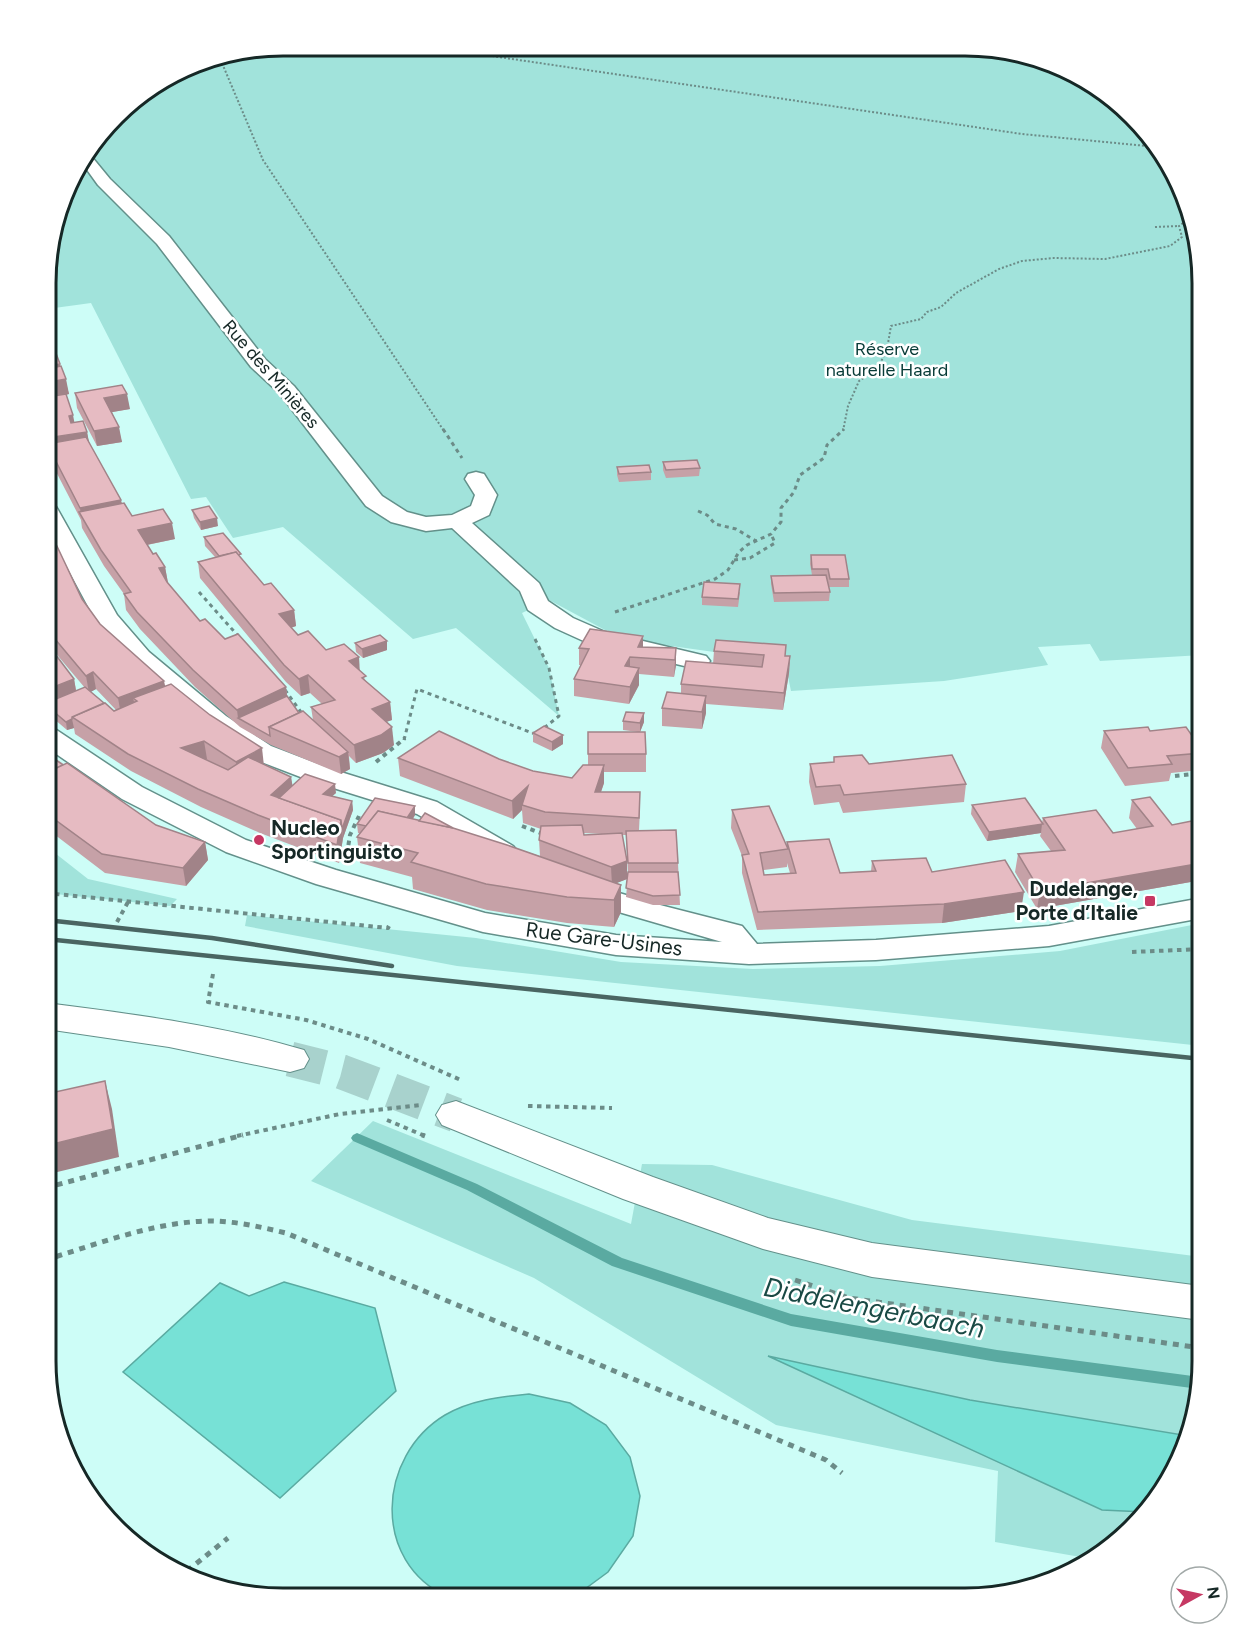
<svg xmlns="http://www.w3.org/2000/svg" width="1247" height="1643" viewBox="0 0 1247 1643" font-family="Figtree,sans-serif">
<rect width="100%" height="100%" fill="#cdfdf7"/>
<g fill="#a1e3db">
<path d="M283,45L996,47L1097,85L1143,126L1177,177L1202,282V655L1100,661L1090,644L1038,647L1048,665L944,681L791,691L785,662L650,643L605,630L549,600L522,613L549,668L559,716L456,628L413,639L283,527L233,538L206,497L191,499L91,303L47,309V251L77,164L126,104L206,58Z"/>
<path d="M46,846L88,879L177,899L170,906L46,893Z"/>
<path d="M247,915L476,938L621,962L753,969L880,966L1060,951L1202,923V1046L457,966L245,926Z"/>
<path d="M373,1121L631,1224L642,1164L712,1165L912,1220L1202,1257L1201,1376L1189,1436L970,1400L771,1357L1102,1510L1145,1512L1121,1539L1092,1559L995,1542L998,1471L776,1425L534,1278L311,1181Z"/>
</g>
<g fill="#77e1d6" stroke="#5aaaa1" stroke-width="1.5">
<path d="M284,1282L375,1308L396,1391L280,1498L123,1372L220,1283L249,1296Z"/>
<path d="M768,1356L970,1400L1189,1436L1162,1493L1145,1512L1102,1510Z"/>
<path d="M529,1394L570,1403L606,1425L630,1457L640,1496L633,1536L608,1572L574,1597H448C371,1562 377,1456 445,1415C471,1400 499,1397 529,1394Z"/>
</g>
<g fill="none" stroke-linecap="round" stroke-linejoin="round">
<path fill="#5aaaa1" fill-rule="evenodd" d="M357,1133L477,1184L622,1258L791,1314L997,1350L1200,1377L1199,1389L997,1362L791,1326L612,1266L467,1190L353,1141L351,1138L353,1135Z"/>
<path stroke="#a8d2cd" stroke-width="35" stroke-dasharray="35 18" stroke-linecap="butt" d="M290,1059L342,1072L456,1115"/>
<defs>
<g id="street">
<path d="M87,151L110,179L169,236L265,359L294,386L382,496L407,512L426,517L452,515L471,506L475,495L465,479L468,474L476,472L484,474L497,495L489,515L472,523L539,583L548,601L573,618L605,632L706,656L710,661L706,666L697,669L588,643L555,628L528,610L520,591L452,528L426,531L391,522L366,506L280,394L251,367L157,244L98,185L80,160Z"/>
<path d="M47,503L55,505L58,510L117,615L149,652L226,716L271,746L331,769L437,802L513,846L518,852L513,858L503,861L493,858L417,814L311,781L251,758L208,728L131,662L97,623L47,530Z"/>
<path d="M46,727L55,729L142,787L246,840L336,870L485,913L616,935L722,942L574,899L570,892L574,885L585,883L660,905L742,926L757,944L876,940L1049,926L1202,898V918L1049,946L876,960L749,964L616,955L483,932L316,884L226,852L122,799L46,747Z"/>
</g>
<g id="secondary">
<path d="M46,1003C132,1014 220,1025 304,1050L309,1059L304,1068L290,1072L169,1047L46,1029Z"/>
<path d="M456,1101L653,1177L768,1218L872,1243L1201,1286V1320L872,1277L763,1249L623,1199L442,1125L436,1115L442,1105Z"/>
</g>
</defs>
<use href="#street" stroke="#63908a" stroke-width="3"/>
<use href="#secondary" stroke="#63908a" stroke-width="2"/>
<g stroke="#6c8c88" stroke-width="2" stroke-dasharray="2 2" stroke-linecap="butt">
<path d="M417,45L1022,134L1157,147"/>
<path d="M219,56L263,160L444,431"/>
<path d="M1080,79L1091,90L1115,101"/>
<path d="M1155,227L1179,226"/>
<path d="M843,431L848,406L859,381L878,368L887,349L891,326L921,319L927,312L941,307L956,293L999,269L1022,261L1054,258L1105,259L1170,246L1182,237L1179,226L1187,220"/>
</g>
<g stroke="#6c8c88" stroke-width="3" stroke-dasharray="4 4" stroke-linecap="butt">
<path d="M443,429L462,458"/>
<path d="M698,511L707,515L715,524L736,529L756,541"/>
<path d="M734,560L750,558L775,543L771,534"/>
<path d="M199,592L239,637"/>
<path d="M615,612L715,579L728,570L739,552L747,545L771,534L781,522V508L794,492L800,475L824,458L827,445L844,429"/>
<path d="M535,639L549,668L559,716L544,728"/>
<path d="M285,690L303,715"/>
<path d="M404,740L417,689L535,734"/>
</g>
<g stroke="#6c8c88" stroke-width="4" stroke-dasharray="4.5 4.5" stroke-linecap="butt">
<path d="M376,762L405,738"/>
<path d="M1175,776L1202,773"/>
<path d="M522,826L543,834"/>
<path d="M347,854L350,835L359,816"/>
<path d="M46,893L388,928L389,926"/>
<path d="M117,922L128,902"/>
<path d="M1132,952L1202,949"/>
<path d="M213,974L208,1002L306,1020L368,1039L463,1081"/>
<path d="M528,1106L612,1108"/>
<path d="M387,1120L425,1136"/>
<path d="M237,1136L340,1114L422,1105"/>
</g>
<g stroke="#6c8c88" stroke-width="5" stroke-dasharray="6 6" stroke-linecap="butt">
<path d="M422,1135L425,1136"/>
<path d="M45,1188L243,1135"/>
<path d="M45,1260C98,1244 153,1222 209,1221C235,1221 261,1227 286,1233L826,1460L842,1473"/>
<path d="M795,1280L849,1298L1201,1348"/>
<path d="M187,1571L228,1538"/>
</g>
<use href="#street" fill="#fff" fill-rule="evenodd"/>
<use href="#secondary" fill="#fff" fill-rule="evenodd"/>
<g stroke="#4a6562" stroke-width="4.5">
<path d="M46,920L212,938L392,966"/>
<path d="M46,939L1202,1059"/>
</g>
</g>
<g fill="#c6a1a7" fill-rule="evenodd">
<path d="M47,344L48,349L61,367L69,394L66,395L74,422L87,432L89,443L122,503L132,516L175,539L147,545L153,554L165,567L168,583L200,621L225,639L286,687L287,696L299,713L313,720L311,707L322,704L310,693L301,696L286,682L200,578L198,562L215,557L205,546L204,537L242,559L264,585L294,610L296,626L291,628L298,635L326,650L360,671L366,681L390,702L392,720L386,722L394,745L383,753L356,763L349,756L350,769L341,774L271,745L240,727L195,687L140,629L126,610L124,594L104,566L82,528L81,520L50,460L49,454H47Z"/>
<path d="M75,393L130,409L112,412L122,442L97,446L77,408Z"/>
<path d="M663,462L700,468L699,476L666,478L663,470Z"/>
<path d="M617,467L651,472V480L619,482L617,475Z"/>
<path d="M192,510L218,526L201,530L194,518Z"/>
<path d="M47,525L82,599L100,624L165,686L264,764L291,777L292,785L336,793L332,796L352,801L353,810L343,838L339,863L260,833L201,807L131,771L75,734L74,728L67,730L47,713L46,642L74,679L76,691L85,688L58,656L46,638ZM96,689L116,710L114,711L90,692Z"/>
<path d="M811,555L849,579V587H829L830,592L829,601L774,602L771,584V576L812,575L810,564Z"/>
<path d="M740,592L738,607L702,605V597Z"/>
<path d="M387,641V650L363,658L356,652L355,643Z"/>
<path d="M786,645L785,656H790L789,673L783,710L706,704V713L702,729L662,726V708L681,693V684L713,664L714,651Z"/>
<path d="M643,647L676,648V665L674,677L639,674V685L629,704L574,696V679L581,665H579V648Z"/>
<path d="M623,721L644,722L640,732L646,754V772H604V783L601,792L640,810L639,830L678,863L680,905H653L626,897L628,875L626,835H622L627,879L616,883L621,885V912L614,927L567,923L487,910L413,889L412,877L360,863L357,837L360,833H358L357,824L415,806V815L413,819L453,828L540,856L539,840L541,829L523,823L522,810L513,819L400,776L398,758L499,759L533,771L572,778L588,765V732H638L623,730ZM583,833L602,834L584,835Z"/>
<path d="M1104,731H1150L1197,743L1198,738L1202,737V762L1200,770L1171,773L1169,781L1125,786L1101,748Z"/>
<path d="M533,733L563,735V744L552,751L533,742Z"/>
<path d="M46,749L47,753L156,825L205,842L208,860L186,886L105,873L46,828Z"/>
<path d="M810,764H869L966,784L964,802L843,813L839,802L814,805L809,782Z"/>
<path d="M1132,800L1172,825L1202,819V880L1037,909L1015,872L1018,854L1051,851L1040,836L1041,833L987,841L971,814L972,805L1042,823L1043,818L1113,833L1137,829L1129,818Z"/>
<path d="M732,810L787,847V842L840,873L871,871L872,861L932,872L1021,911L942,923L757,930L742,873V856L731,828ZM787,863L790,873L764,875V870L787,867Z"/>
</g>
<g fill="#a18388">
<path d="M60,364L63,379L47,381V366Z"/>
<path d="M66,379L69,394L52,397L49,382Z"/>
<path d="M127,394L130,409L107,413L104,398Z"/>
<path d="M73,415L76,431H72L69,416Z"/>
<path d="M119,427L122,442L97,446L94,431Z"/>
<path d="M87,432L90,447L47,444V438Z"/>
<path d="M121,500L124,516H81L80,508Z"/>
<path d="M217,518L218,526L201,530L200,522Z"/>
<path d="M172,523L175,539L141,546L138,530Z"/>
<path d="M165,567L168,583L161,585L159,568Z"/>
<path d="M294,610L296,626L281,631L279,614Z"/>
<path d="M643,636V653L638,647Z"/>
<path d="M387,641V650L363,658L362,649Z"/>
<path d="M676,648V665L674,677L675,660Z"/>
<path d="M790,656L789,673L783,710L784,693Z"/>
<path d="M359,657L360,674L349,661Z"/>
<path d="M630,657V674L625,666Z"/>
<path d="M639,668V685L629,704L630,687Z"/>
<path d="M93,672L96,689L89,693L86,676Z"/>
<path d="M308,675L310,693L301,696L299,679Z"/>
<path d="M74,679L77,696L46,705V690Z"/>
<path d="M164,681L169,703L137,701L133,698L136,709L121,715L118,698Z"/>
<path d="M286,687L288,704L238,718L237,710Z"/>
<path d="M706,696V713L702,729V712Z"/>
<path d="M390,702L392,720L374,726L372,709Z"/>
<path d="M644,713V722L640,732V723Z"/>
<path d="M72,719L74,728L67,730L66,722Z"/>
<path d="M392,727L394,745L383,753L356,763L354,745Z"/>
<path d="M563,735V744L552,751V742Z"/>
<path d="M204,741L207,759L184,766L181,748Z"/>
<path d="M262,748L264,766L238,779L236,762Z"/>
<path d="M348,752L350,769L341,774L339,757Z"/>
<path d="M604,765V783L595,809V792Z"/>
<path d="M291,777L294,794L280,807L271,795Z"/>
<path d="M335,784L336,793L324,803L323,794Z"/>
<path d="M528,786L522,805V810L513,819L512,801Z"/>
<path d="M352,801L353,810L343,838L342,829Z"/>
<path d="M415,806V815L399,841L398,832Z"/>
<path d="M341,820L343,838L339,863L337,845Z"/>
<path d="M1042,824L1041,833L987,841L989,832Z"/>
<path d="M205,842L208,860L186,886L183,868Z"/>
<path d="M627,861V879L612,885L611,867Z"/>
<path d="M1202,863V880L1037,909L1040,891Z"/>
<path d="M621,885V912L614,927V900Z"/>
<path d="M1024,892L1021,911L942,923L944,904Z"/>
<path d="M105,1081L112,1109L119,1157L45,1175V1146Z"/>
</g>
<g fill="#e6bbc2" stroke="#a18388" stroke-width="1.5">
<path d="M54,348L60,364L47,366V349Z"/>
<path d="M61,366L66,379L49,382L54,396L66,394L73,415L69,416L71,423L83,421L87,432L47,438V369Z"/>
<path d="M122,385L127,394L104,398L119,427L94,431L75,393Z"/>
<path d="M86,437L121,500L80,508L47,444Z"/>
<path d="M697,460L700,468L666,470L663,462Z"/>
<path d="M649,465L651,472L619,474L617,467Z"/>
<path d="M124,503L132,516L163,509L172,523L138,530L153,554L156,553L165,567L159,568L167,582L200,621L205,619L225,639L238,634L286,687L237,710L193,670L137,612L124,594L131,592L101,550L79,512Z"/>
<path d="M209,506L217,518L200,522L192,510Z"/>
<path d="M47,525L82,599L100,624L164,681L118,698L93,672L86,676L55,639L46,626Z"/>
<path d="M223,533L241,554L238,555L236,552L219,556L204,537Z"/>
<path d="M236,552L264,585L271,583L294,610L279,614L298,635L308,631L326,650L344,644L359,657L349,661L366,676L362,678L390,702L372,709L392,727L381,735L354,745L311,707L335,700L308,675L299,679L284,665L198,562Z"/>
<path d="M811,555H845L849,579H830L828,569H812Z"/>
<path d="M826,575L830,592L774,593L771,576Z"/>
<path d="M704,582L740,584L738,599L702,597Z"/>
<path d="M590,629L643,636L638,647L676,648L675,660L630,657L625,666L639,668L630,687L574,679L589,649L579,648Z"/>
<path d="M380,635L387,641L362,649L355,643Z"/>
<path d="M716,640L786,645L785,656H790L784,693L681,684L686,661L762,667L764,655L714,651Z"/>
<path d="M46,642L74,679L46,690Z"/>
<path d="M171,684L210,715L262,748L236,762L204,741L181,748L228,770L248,757L291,777L271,795L341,820L337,845L258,815L198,789L128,754L72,717L105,703L114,711L137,701L133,698Z"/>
<path d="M85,687L104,703L72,717V719L66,722L46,705V703Z"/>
<path d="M667,692L706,696L702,712L662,708Z"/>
<path d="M287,696L299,713L269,727L270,736L238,718Z"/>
<path d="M303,711L348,752L339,757L269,727Z"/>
<path d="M626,712L644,713L640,723L623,721Z"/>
<path d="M544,726L563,735L552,742L533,733Z"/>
<path d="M1148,727L1150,731L1186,727L1202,750V753L1167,756L1172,764L1128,768L1104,731Z"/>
<path d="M439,731L499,759L533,771L572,778L583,765H604L595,792H640L639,818L545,812L522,805L528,786L512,801L398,758Z"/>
<path d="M588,732H645L646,754H588Z"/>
<path d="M46,753L63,765L46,773Z"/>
<path d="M862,755L869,764L952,755L966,784L844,795L840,785L816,787L810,764L834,762V757Z"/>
<path d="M67,763L156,825L205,842L183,868L102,854L46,813V773Z"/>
<path d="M305,774L335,784L323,794L352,801L342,829L341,820L279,798Z"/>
<path d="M1150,797L1172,825L1202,819V863L1040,891L1018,854L1065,850L1043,818L1096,810L1113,833L1153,826L1132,800Z"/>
<path d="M375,798L415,806L407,818L378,811L366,826L357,824Z"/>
<path d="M1025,798L1043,824L989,832L972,805Z"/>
<path d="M769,806L788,849L760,853L764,875L796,873L787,842L829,839L840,873L876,871L872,861L926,858L932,872L1005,860L1024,892L944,904L758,912L742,855L749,854L732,810Z"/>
<path d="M378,811L453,828L507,845L621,885L614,900L567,897L486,884L411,862L418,853L357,837Z"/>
<path d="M425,813L453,828L419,821Z"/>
<path d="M582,825L584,835L622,833L627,861L611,867L539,840L541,826Z"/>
<path d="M676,830L678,863H628L626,831Z"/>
<path d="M628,872H678L680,895L653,896L626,888Z"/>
<path d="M105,1081L113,1129L45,1146L46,1094Z"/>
</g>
<g fill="#c63863" stroke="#fff" stroke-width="2">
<circle cx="259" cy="840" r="6"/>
<rect x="1144" y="895" width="12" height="12" rx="3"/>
</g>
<g text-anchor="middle" stroke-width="5" stroke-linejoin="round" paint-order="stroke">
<g font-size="18" fill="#073b37" stroke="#fff">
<text x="887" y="355">Réserve<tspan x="887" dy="21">naturelle Haard</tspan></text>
</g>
<g font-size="18" fill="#162826" stroke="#fff">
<text transform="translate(271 374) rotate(49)" y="6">Rue des Minières</text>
</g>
<g font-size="21" font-weight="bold" fill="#162826" stroke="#fff" text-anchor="start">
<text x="271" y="835">Nucleo<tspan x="271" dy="24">Sportinguisto</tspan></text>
<text x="1138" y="896" text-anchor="end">Dudelange,<tspan x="1138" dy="24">Porte d’Italie</tspan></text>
</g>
<g font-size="21" fill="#162826" stroke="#fff">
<text transform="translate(604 939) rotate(7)" y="7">Rue Gare-Usines</text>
</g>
<g font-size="27" font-style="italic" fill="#194944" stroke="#fff">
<text transform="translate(874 1308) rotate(11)" y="9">Diddelengerbaach</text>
</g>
</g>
<path d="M0 0H1247V1643H0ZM283 56H965A227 227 0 0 1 1192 283V1361A227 227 0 0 1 965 1588H283A227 227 0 0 1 56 1361V283A227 227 0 0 1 283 56Z" fill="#fff" fill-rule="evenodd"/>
<path fill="none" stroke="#162826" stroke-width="3" d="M283 56H965A227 227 0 0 1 1192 283V1361A227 227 0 0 1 965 1588H283A227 227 0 0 1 56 1361V283A227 227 0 0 1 283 56Z"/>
<g transform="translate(1199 1595) rotate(82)"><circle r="28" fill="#ffffff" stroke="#a2a9a8" stroke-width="1.5"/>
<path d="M0-4.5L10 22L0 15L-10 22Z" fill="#c63863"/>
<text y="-9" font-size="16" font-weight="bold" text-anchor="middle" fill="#162826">N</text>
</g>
</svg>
